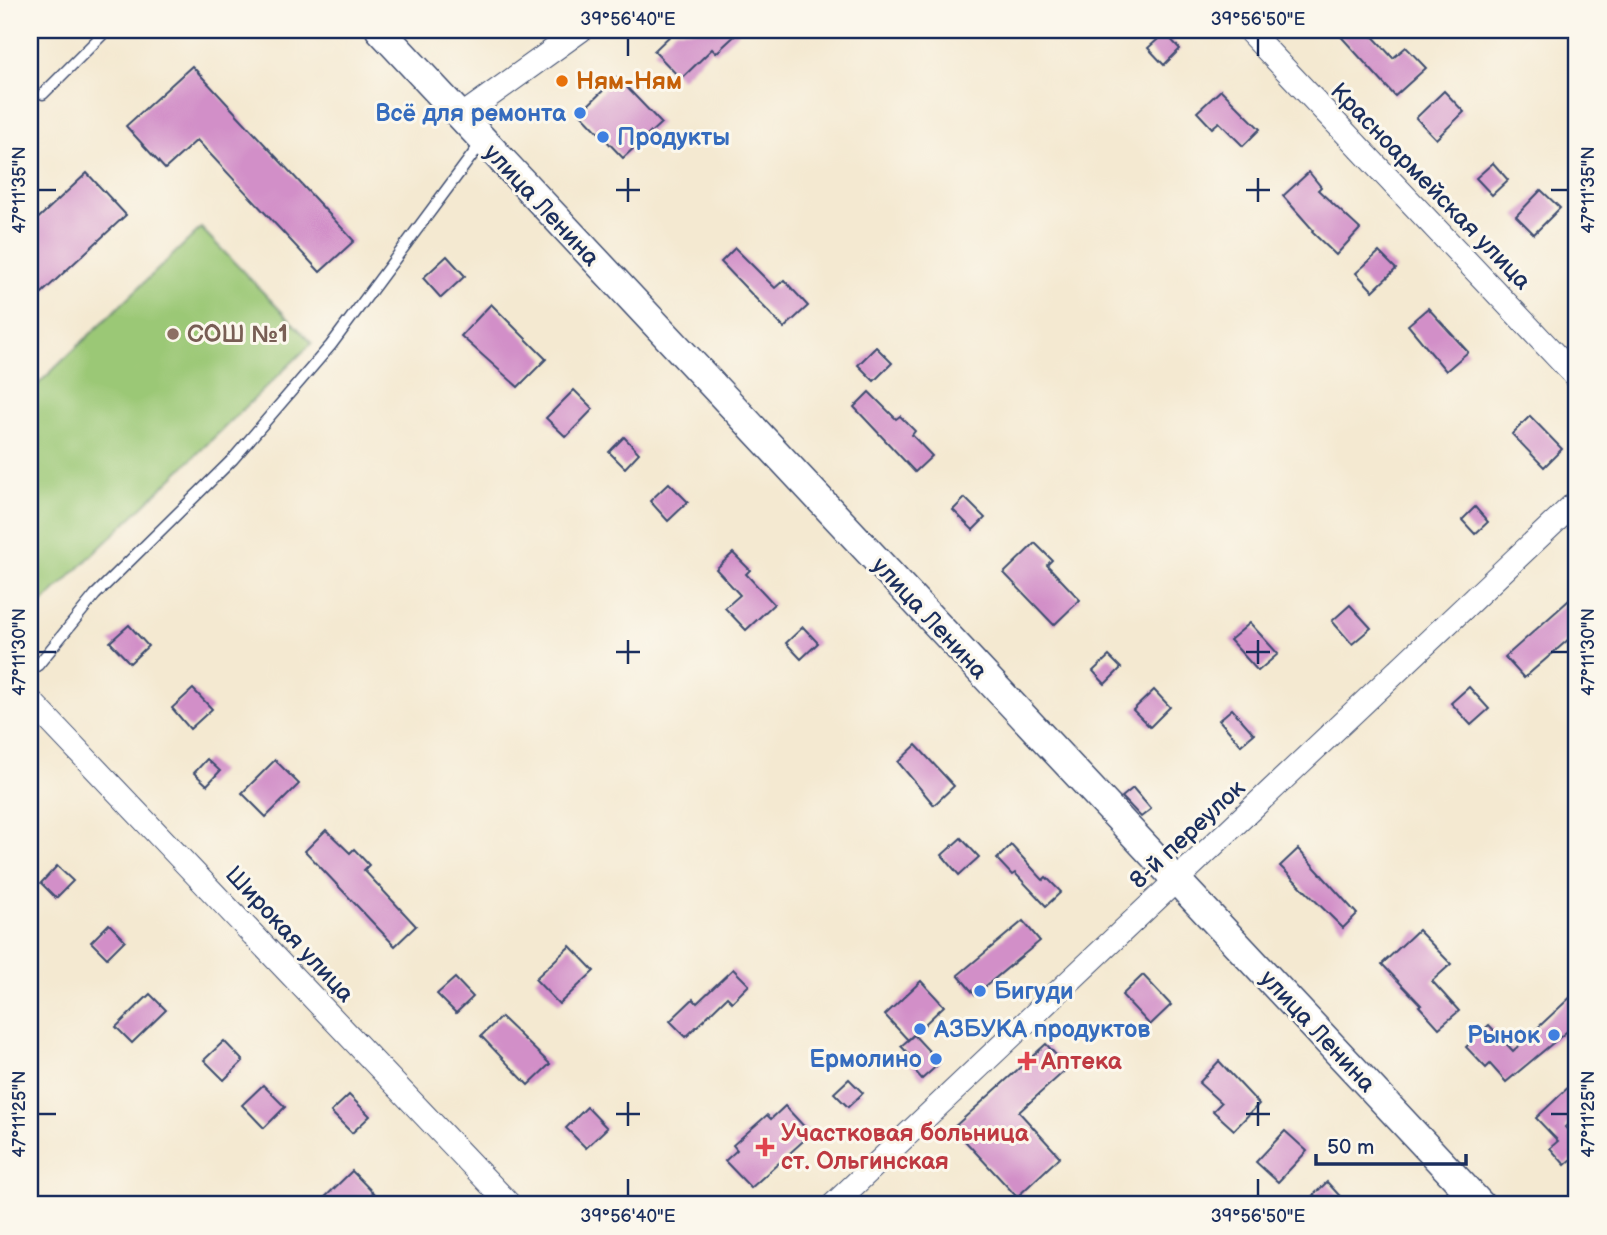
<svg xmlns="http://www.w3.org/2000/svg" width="1607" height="1235" viewBox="0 0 1607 1235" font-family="'Balsamiq Sans',sans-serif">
<rect width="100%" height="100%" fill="#fbf7ec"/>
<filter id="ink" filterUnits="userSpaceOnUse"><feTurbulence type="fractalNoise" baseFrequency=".0143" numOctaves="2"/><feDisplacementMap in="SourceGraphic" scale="14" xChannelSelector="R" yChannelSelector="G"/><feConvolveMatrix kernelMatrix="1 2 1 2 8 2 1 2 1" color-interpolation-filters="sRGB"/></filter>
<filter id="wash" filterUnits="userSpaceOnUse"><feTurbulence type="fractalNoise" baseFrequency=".00686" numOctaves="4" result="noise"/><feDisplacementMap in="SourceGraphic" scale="28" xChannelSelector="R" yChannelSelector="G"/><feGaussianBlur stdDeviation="1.57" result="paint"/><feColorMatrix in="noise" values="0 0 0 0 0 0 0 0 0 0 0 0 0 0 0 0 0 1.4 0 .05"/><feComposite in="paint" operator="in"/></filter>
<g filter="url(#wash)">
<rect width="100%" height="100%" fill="#f4e9d1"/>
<path fill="#9bc876" stroke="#5b7c6a" stroke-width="2" d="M201,228L312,343L30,615V392Z"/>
<g id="blocks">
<g fill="#d28fc8">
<path d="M676,30H741L716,53L712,49L681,79L654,51Z"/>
<path d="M1335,30H1367L1393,58L1406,47L1426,68L1395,96Z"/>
<path d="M1165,33L1180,49L1164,65L1148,48Z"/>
<path d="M192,66L354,241L320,272L197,140L165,169L126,126Z"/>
<path d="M617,77L661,123L623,158L580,113Z"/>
<path d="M1221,90L1260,129L1243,146L1219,122L1212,128L1197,112Z"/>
<path d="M1444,91L1464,112L1436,139L1416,118Z"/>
<path d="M1493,163L1508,180L1492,195L1476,178Z"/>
<path d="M1309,172L1321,187L1318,190L1360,229L1336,255L1312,232L1313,230L1283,196Z"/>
<path d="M87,173L126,215L30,304V226Z"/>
<path d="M1541,190L1560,208L1534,234L1516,216Z"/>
<path d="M735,248L775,288L784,280L808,306L784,328L721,262Z"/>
<path d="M1379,252L1396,269L1373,291L1356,273Z"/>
<path d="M447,256L465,276L441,298L423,278Z"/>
<path d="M491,304L546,359L518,387L461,336Z"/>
<path d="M1428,308L1468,352L1446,371L1408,325Z"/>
<path d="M876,347L892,363L874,381L858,365Z"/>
<path d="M574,390L593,409L566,437L546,418Z"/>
<path d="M869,392L896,419L900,416L915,431L912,435L932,456L915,472L854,407Z"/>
<path d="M1530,416L1562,449L1544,467L1512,434Z"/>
<path d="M624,437L639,453L625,468L609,452Z"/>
<path d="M669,483L688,502L668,521L650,501Z"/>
<path d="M965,498L985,518L973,530L953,510Z"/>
<path d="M1475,507L1488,522L1475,534L1462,520Z"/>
<path d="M1035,543L1052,560L1047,565L1080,600L1054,625L1004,573Z"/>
<path d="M733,553L750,570L746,574L774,604L746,630L725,608L740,595L716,569Z"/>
<path d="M1577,593V632L1524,678L1505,657Z"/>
<path d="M1350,605L1371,628L1352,644L1332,621Z"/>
<path d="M1250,623L1278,654L1258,671L1230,640Z"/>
<path d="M129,625L148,646L130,663L110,642Z"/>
<path d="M803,627L818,643L801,659L786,643Z"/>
<path d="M1109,656L1121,668L1105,684L1093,671Z"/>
<path d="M1469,687L1489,709L1471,725L1451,703Z"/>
<path d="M193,689L212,709L190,729L172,708Z"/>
<path d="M1154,690L1170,707L1150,727L1133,710Z"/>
<path d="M1232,709L1254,734L1241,745L1219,720Z"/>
<path d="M916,745L954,786L934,805L898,762Z"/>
<path d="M207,759L220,771L207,785L194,773Z"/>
<path d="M275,760L299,784L266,817L242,793Z"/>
<path d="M1133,788L1151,809L1141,817L1122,797Z"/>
<path d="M326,830L350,853L354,849L369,865L364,870L416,926L395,946L305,851Z"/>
<path d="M961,838L979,857L959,875L942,855Z"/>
<path d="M1011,845L1043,880L1046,877L1061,892L1046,906L1015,873L1012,875L997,859Z"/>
<path d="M1298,849L1357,914L1343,928L1280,866Z"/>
<path d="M57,866L73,881L56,898L41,883Z"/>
<path d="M1023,921L1040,941L975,995L958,975Z"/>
<path d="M109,924L125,940L107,958L91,942Z"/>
<path d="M1418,930L1451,964L1432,981L1459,1011L1439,1028L1419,1006L1421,1005L1382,964Z"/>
<path d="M570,946L594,971L559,1004L535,979Z"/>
<path d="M733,969L749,985L732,1002L727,997L686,1037L670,1021L693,999L697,1003Z"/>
<path d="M1143,975L1171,1005L1150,1025L1122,995Z"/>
<path d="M455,978L473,997L456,1013L437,994Z"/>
<path d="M921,981L944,1006L908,1040L885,1015Z"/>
<path d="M1577,991V1023L1506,1082L1490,1064L1486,1068L1466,1047L1489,1025L1513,1051Z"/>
<path d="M150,994L166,1010L132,1043L116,1027Z"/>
<path d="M501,1017L550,1064L528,1085L481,1036Z"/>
<path d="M914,1035L940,1063L922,1079L910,1065L915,1061L901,1046Z"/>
<path d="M224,1041L243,1061L224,1080L204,1060Z"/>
<path d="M1046,1044L1068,1068L1019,1112L1060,1157L1017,1197L953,1128Z"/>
<path d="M1219,1061L1259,1104L1234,1130L1213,1111L1221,1103L1199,1083Z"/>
<path d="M849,1079L863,1093L848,1107L834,1093Z"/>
<path d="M1577,1079V1115L1565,1127L1577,1141V1162L1573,1158L1565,1165L1550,1148L1558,1141L1536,1118Z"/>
<path d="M263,1085L285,1107L264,1128L242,1105Z"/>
<path d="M349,1095L370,1116L352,1133L331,1112Z"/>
<path d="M785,1106L811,1134L751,1188L725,1161L737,1150L733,1145L767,1115L771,1119Z"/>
<path d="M587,1107L607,1128L586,1148L566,1128Z"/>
<path d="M1285,1131L1307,1151L1278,1182L1256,1162Z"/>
<path d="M352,1171L385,1205H317Z"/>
<path d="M1327,1182L1348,1205H1303Z"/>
</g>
</g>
</g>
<g filter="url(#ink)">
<use href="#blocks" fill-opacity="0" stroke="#3c4b6f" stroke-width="2"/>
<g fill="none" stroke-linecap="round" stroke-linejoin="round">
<defs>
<g id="service">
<path d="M43,94L107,30"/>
<path d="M30,670L38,665L95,595L233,459L331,345L482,142"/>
</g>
<g id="minor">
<path d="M1248,30L1577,378"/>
<path d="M460,117L581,30"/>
<path d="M30,700L510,1205"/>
<path d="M833,1205L1577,501"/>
</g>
<path id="tertiary" d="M380,30L1481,1205"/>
</defs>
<use href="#service" stroke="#3c4b6f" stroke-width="13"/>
<use href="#minor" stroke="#3c4b6f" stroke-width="25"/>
<use href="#tertiary" stroke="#3c4b6f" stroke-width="31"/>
<use href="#service" stroke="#fff" stroke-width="10"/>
<use href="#minor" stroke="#fff" stroke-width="23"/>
<use href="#tertiary" stroke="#fff" stroke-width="28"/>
</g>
</g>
<path fill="none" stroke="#1b2f5e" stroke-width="2.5" d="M628,38V56M1258,38V56M628,178V202M1258,178V202M38,190H56M616,190H640M1246,190H1270M1551,190H1568M628,640V664M1258,640V664M38,652H56M616,652H640M1246,652H1270M1551,652H1568M628,1102V1126M1258,1102V1126M38,1114H56M616,1114H640M1246,1114H1270M1551,1114H1568M628,1179V1196M1258,1179V1196"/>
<circle fill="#e8710a" stroke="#fbf7ec" stroke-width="2.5" cx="562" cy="81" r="7"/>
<g fill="#3f7fe0" stroke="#fbf7ec" stroke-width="2.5">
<circle cx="580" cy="113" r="7"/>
<circle cx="603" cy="137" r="7"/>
<circle cx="980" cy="991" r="7"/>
<circle cx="920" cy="1029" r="7"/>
<circle cx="1554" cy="1035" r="7"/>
<circle cx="936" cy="1059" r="7"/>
</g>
<circle fill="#8d6e63" stroke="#fbf7ec" stroke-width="2.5" cx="173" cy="334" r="7"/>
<g fill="#e0444e" stroke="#fbf7ec" stroke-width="2.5">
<path d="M1023.5 1050.5h7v7h7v7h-7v7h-7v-7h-7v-7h7z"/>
<path d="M761.5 1136.5h7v7h7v7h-7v7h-7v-7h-7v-7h7z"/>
</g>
<g text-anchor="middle" stroke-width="6" stroke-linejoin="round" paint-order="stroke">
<g font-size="24" font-weight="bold" fill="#c56008" stroke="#fbf7ec" text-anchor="start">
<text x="576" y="89">Ням-Ням</text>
</g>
<g font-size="24" font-weight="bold" fill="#366cbe" stroke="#fbf7ec" text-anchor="end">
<text x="566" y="121">Всё для ремонта</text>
<text x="617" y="145" text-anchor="start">Продукты</text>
<text x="994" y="999" text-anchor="start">Бигуди</text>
<text x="934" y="1037" text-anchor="start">АЗБУКА продуктов</text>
<text x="1540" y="1043">Рынок</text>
<text x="922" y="1067">Ермолино</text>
</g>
<g font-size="24" fill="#1b2f5e" stroke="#fbf7ec">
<text transform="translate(1431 186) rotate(46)" y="8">Красноармейская улица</text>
<text transform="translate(542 205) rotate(47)" y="8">улица Ленина</text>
<text transform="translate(930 618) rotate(47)" y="8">улица Ленина</text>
<text transform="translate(1187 834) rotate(-43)" y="8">8-й переулок</text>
<text transform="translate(290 934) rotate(47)" y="8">Широкая улица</text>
<text transform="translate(1318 1031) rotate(47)" y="8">улица Ленина</text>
</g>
<g font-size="24" font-weight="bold" fill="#785e54" stroke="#fbf7ec" text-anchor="start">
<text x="187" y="342">СОШ №1</text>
</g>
<g font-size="24" font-weight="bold" fill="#be3a42" stroke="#fbf7ec" text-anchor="start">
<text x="1041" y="1069">Аптека</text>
<text x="781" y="1141">Участковая больница<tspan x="781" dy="28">ст. Ольгинская</tspan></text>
</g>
</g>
<rect width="1607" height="1235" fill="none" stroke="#fbf7ec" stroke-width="77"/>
<path d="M1316 1154v10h150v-10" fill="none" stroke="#1b2f5e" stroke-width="3.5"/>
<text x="1327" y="1154" font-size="21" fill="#1b2f5e" stroke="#fbf7ec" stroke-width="5" paint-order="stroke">50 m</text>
<rect x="38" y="38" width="1530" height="1158" fill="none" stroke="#1b2f5e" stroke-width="2.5"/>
<g font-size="18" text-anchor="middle" fill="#1b2f5e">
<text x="628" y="25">39°56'40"E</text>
<text x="1258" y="25">39°56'50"E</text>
<text transform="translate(19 190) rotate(-90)" y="6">47°11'35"N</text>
<text transform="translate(1588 190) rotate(-90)" y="6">47°11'35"N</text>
<text transform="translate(19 652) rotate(-90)" y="6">47°11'30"N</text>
<text transform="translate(1588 652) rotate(-90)" y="6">47°11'30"N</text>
<text transform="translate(19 1114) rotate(-90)" y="6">47°11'25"N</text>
<text transform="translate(1588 1114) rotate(-90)" y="6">47°11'25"N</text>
<text x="628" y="1222">39°56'40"E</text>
<text x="1258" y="1222">39°56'50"E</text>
</g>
</svg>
